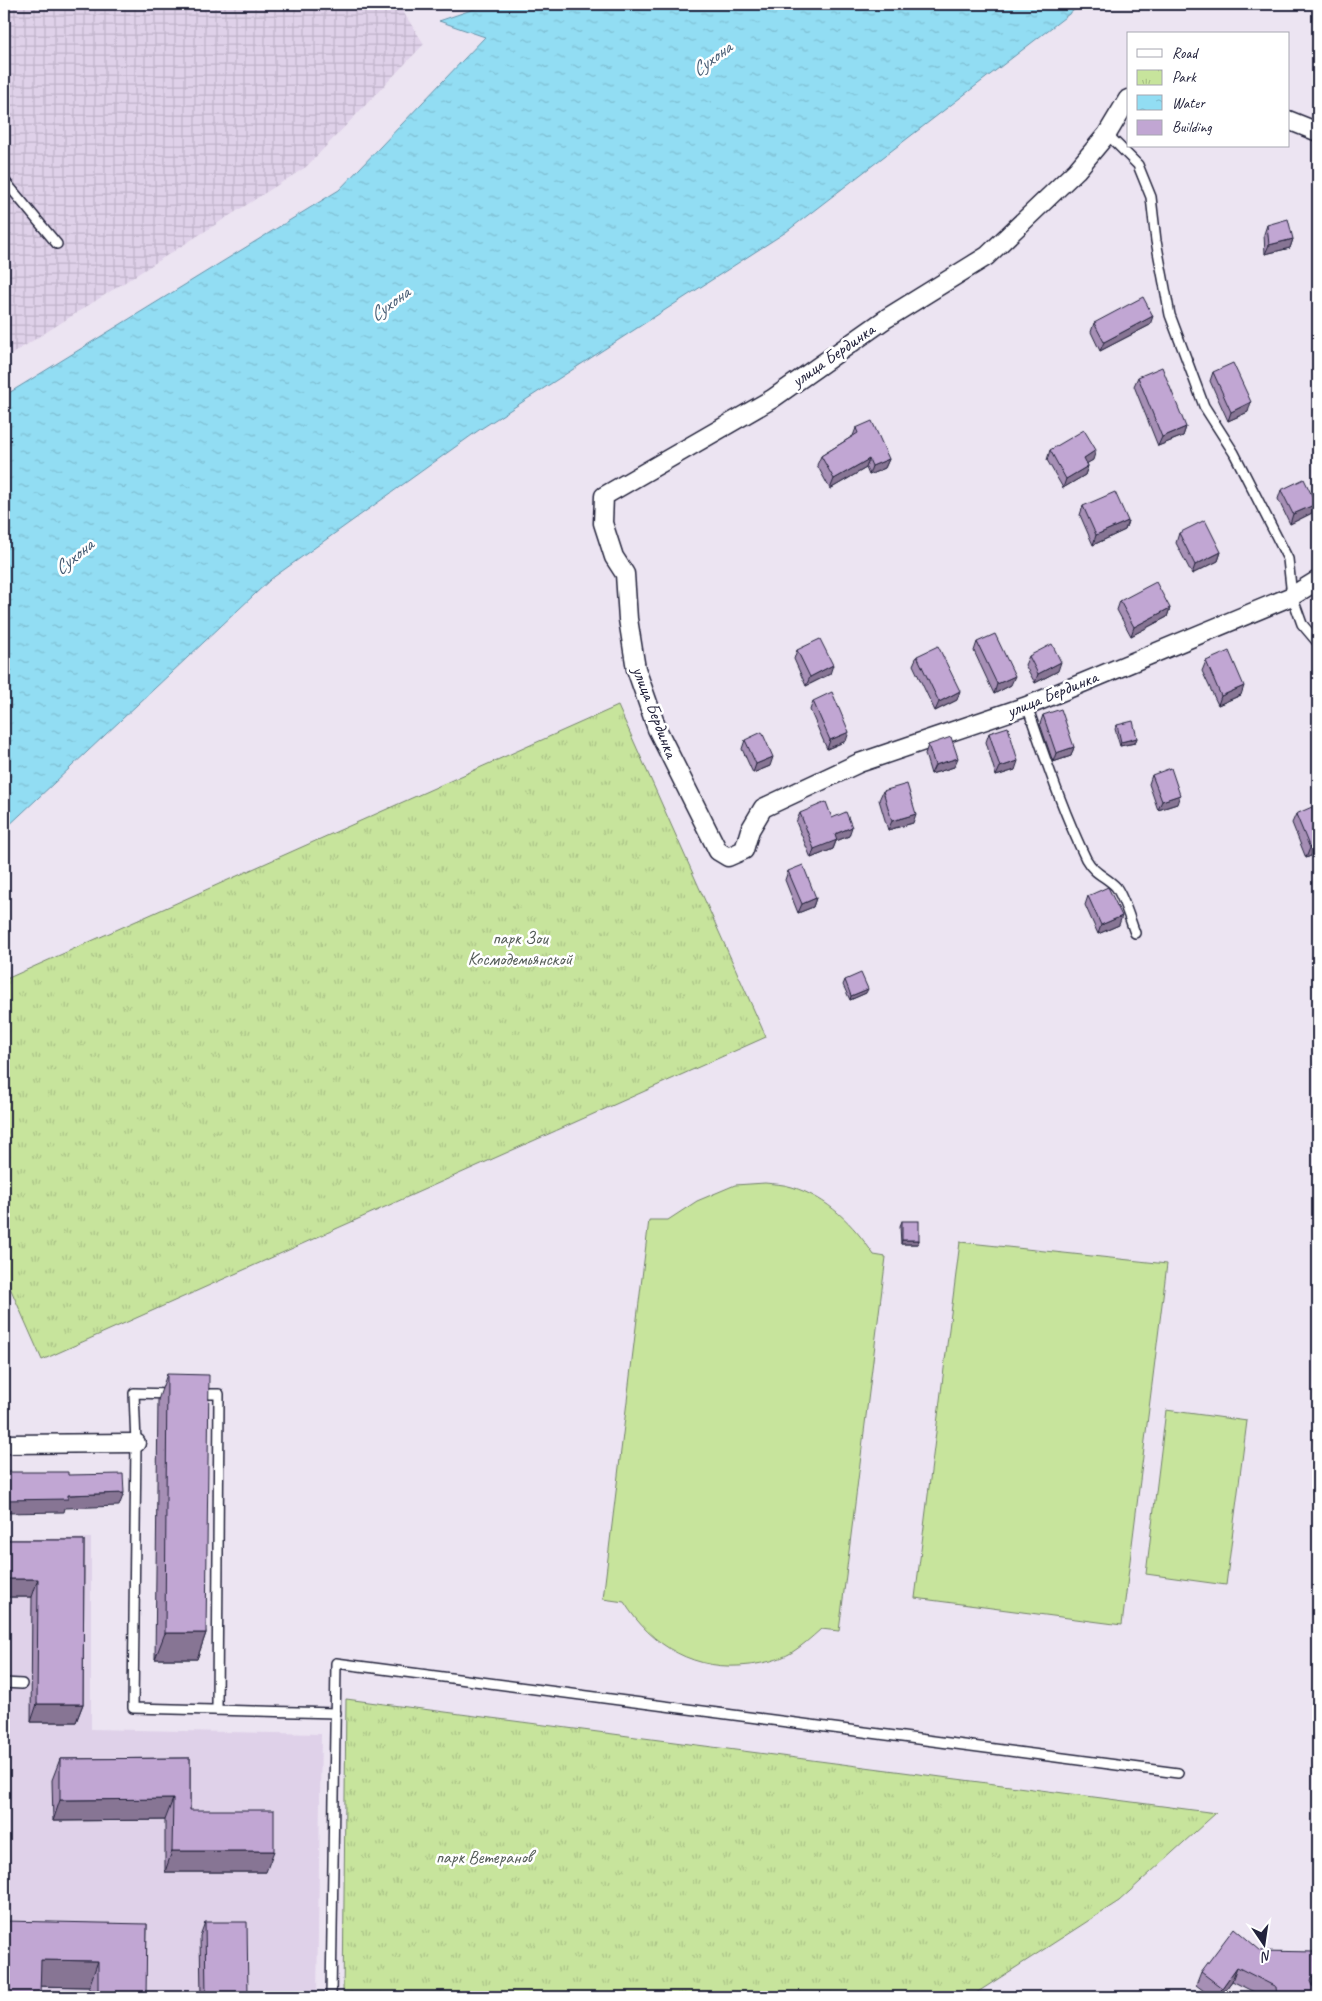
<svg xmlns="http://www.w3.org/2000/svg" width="1322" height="2001" viewBox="0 0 1322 2001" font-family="Caveat,sans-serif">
<defs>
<pattern id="industrial-grid" width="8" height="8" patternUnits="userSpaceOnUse" patternTransform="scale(1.25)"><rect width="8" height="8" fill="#dfd1e9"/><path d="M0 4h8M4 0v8" fill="none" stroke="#bfb3c9"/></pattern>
<pattern id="park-tufts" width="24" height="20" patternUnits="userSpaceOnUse" patternTransform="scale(1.25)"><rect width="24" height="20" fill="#c7e49c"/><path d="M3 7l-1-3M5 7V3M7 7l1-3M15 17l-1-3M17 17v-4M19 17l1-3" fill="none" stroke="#abc387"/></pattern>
<pattern id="water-ripples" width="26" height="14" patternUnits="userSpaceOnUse" patternTransform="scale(1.25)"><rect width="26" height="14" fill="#92ddf3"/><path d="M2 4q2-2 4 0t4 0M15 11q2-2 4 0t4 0" fill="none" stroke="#7ebdd1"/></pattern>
</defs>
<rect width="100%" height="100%" fill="#ece4f2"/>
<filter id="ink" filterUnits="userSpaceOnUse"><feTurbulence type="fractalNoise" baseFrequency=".02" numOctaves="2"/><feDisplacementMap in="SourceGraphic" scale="10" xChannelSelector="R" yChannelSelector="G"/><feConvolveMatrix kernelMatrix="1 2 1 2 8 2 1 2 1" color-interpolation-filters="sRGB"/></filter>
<g filter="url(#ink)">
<path fill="#dfd1e9" d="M91,1538V1729L321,1734L317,1997H4V1539Z"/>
<path fill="url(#industrial-grid)" d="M4,4H398L424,44L306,167L4,359Z"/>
<g fill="url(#park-tufts)" stroke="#74836c">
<path d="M618,706L766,1037L42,1360L4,1274V980Z"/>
<path d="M346,1699L1216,1813L1119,1901L970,1997H343Z"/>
</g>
<g fill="#c7e49c" stroke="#74836c">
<path d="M765,1183C773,1184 783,1184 792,1187C828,1198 853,1224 874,1255L886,1257L839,1631L821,1629C811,1638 802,1646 791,1653C779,1660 764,1663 750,1665C696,1672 652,1647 624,1602L603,1599L649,1220H668L697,1201L735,1185Z"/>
<path d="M960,1242L1167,1264L1122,1625L915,1598Z"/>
<path d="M1166,1410L1247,1421L1226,1585L1146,1574Z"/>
</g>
<path fill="url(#water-ripples)" stroke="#6592a9" d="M489,4H1082L786,232L479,430L271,579L4,830V396L339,190L485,37L439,21Z"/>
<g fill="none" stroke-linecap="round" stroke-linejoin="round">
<defs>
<g id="lane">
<path d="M1107,134L1138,165L1151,197L1156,241L1170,315L1204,406L1234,453L1288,559L1292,596L1302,624L1318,643"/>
<path d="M4,180L57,244"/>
<path d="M1027,706C1045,757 1062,810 1086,859C1095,875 1106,876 1116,887C1124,898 1130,920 1135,933"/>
<path d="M172,1394L134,1393L136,1443L133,1708L336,1713"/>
<path d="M198,1394H219L217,1710"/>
<path d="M4,1683L22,1684"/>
<path d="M331,1997L336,1663L1178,1773"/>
</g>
<g id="street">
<path d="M1128,99L1107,134L1077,170L987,256L887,318L772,399L604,496L603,523L614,557L625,574L628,619L636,669L657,729L718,851L728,857L744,850L750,830L763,808L859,763L1027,706L1292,596L1318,580"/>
<path d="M1288,120L1318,132"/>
<path d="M4,1444L136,1443"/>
</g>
</defs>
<use href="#lane" stroke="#22223b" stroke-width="12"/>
<use href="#street" stroke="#22223b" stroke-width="21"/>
<use href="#lane" stroke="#fff" stroke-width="9"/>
<use href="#street" stroke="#fff" stroke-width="18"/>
</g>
<g fill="#a68fb5" stroke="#22223b">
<path d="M1267,225L1293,239L1290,248L1265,254L1264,234Z"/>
<path d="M1094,323L1150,325L1100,351L1091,332Z"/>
<path d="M1213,372L1248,412L1228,421L1210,381Z"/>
<path d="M1138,377L1186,427L1183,436L1158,446L1134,386Z"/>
<path d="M856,428L889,459L885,468L869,475L866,468L830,489L817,465L821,456L853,436Z"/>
<path d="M1050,450L1093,460L1087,463L1088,466L1085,475L1063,488L1047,460Z"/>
<path d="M1281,490L1312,513L1290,524L1278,499Z"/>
<path d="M1083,506L1128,521L1125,530L1093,545L1080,515Z"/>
<path d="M1179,533L1221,552L1218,561L1192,574L1176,543Z"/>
<path d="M1120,601L1170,608L1167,617L1131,636L1117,610Z"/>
<path d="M977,642L1011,685L994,694L974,651Z"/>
<path d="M797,650L830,674L806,686L794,659Z"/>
<path d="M917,656L957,700L935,711L913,665Z"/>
<path d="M1029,656L1058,671L1035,683L1025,665Z"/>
<path d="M1206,661L1241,695L1218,705L1202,671Z"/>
<path d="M813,701L846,741L827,749L810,710Z"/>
<path d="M1043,715L1074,747L1071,756L1053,762L1040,724Z"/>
<path d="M1117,725L1137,738L1135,743L1120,746L1115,729Z"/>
<path d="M989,733L1015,770L996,776L986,742Z"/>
<path d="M745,740L770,766L753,773L742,749Z"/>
<path d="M928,745L954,767L931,774L925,754Z"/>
<path d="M1152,775L1177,804L1158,810L1149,784Z"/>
<path d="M883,791L913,823L888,830L879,800Z"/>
<path d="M800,813L849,836L836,841L833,849L811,858L796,822Z"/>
<path d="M1296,814L1318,853L1306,858L1292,823Z"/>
<path d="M788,871L816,898L813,907L798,913L785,880Z"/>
<path d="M1088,896L1119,925L1098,934L1085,905Z"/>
<path d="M845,980L866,993L850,1000L843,985Z"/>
<path d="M902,1221L919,1240L918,1244H901L900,1226Z"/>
<path d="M167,1374L206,1633L197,1659H155L158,1400Z"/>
<path d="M4,1540H84L83,1704L76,1722H31L32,1597H4Z"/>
<path d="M190,1758V1810L266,1872H165V1820L53,1821L52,1780L60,1759Z"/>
<path d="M205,1922L248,1997H201L200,1936Z"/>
<path d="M147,1924L145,1997H89V1987L40,1986L4,1997Z"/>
<path d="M1261,1951L1316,1975L1312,1986L1317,1997H1264L1232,1981L1220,1997H1212L1196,1985L1201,1972Z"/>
</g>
<g fill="#877494" stroke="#22223b">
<path d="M1293,239L1290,248L1265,254L1269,245Z"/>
<path d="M1153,316L1150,325L1100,351L1104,342Z"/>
<path d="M1251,402L1248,412L1228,421L1231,412Z"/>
<path d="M1186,427L1183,436L1158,446L1162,437Z"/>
<path d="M1096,450L1093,460L1081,467L1084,458Z"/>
<path d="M869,459L866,468L830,489L834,479Z"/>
<path d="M889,459L885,468L869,475L872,466Z"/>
<path d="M1088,466L1085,475L1063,488L1066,479Z"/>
<path d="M1316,504L1312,513L1290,524L1293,514Z"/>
<path d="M1128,521L1125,530L1093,545L1096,535Z"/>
<path d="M1221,552L1218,561L1192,574L1195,565Z"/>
<path d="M1170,608L1167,617L1131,636L1134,627Z"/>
<path d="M1061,662L1058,671L1035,683L1038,674Z"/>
<path d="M833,665L830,674L806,686L810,677Z"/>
<path d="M1015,676L1011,685L994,694L997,684Z"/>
<path d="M1244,686L1241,695L1218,705L1221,696Z"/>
<path d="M960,691L957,700L935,711L939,702Z"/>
<path d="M849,732L846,741L827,749L830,740Z"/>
<path d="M1137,738L1135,743L1120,746L1121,742Z"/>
<path d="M1074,747L1071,756L1053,762L1056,753Z"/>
<path d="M773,757L770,766L753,773L756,764Z"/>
<path d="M958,758L954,767L931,774L935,765Z"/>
<path d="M1018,761L1015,770L996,776L1000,767Z"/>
<path d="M1180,795L1177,804L1158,810L1162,801Z"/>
<path d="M916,814L913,823L888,830L892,821Z"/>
<path d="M852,827L849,836L836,841L833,849L811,858L814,849L835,834Z"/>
<path d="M1318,845V853L1306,858L1310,848Z"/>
<path d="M816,898L813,907L798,913L802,904Z"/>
<path d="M1122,916L1119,925L1098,934L1101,925Z"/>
<path d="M868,989L866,993L850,1000L851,996Z"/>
<path d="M902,1240H919L918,1244H901Z"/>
<path d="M124,1493L119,1506L65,1508L64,1512L4,1513V1500L68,1495Z"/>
<path d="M4,1579H38L32,1597H4Z"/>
<path d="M165,1633H206L197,1659H155Z"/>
<path d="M37,1704H83L76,1722H31Z"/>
<path d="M173,1799L165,1820L53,1821L60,1800Z"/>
<path d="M172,1851H274L266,1872H165Z"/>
<path d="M41,1960L98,1961L89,1987L31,1986Z"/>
<path d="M1237,1967L1232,1981L1220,1997H1219L1222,1988Z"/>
<path d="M1316,1975L1311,1989L1306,1991L1311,1977Z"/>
<path d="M4,1994L40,1995L39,1997H4Z"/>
<path d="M98,1995L146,1996L145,1997H97Z"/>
</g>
<g fill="#c1a6d3" stroke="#22223b">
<path d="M1288,219L1293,239L1269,245L1267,225Z"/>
<path d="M1143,297L1153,316L1104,342L1094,323Z"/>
<path d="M1233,363L1251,402L1231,412L1213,372Z"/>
<path d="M1162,367L1186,427L1162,437L1138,377Z"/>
<path d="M872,421L889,459L872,466L869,459L834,479L821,456L858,433L856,428Z"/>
<path d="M1084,430L1096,450L1084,458L1088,466L1066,479L1050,450Z"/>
<path d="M1304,479L1316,504L1293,514L1281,490Z"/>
<path d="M1115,492L1128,521L1096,535L1083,506Z"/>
<path d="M1205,520L1221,552L1195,565L1179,533Z"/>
<path d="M1156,582L1170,608L1134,627L1120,601Z"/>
<path d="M995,634L1015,676L997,684L977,642Z"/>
<path d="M820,639L833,665L810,677L797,650Z"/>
<path d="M1052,644L1061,662L1038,674L1029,656Z"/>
<path d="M938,646L960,691L939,702L917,656Z"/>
<path d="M1229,651L1244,686L1221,696L1206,661Z"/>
<path d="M832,692L849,732L830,740L813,701Z"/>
<path d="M1061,709L1074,747L1056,753L1043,715Z"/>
<path d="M1133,721L1137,738L1121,742L1117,725Z"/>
<path d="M1008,727L1018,761L1000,767L989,733Z"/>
<path d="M762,732L773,757L756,764L745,740Z"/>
<path d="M951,737L958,758L935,765L928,745Z"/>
<path d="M1171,768L1180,795L1162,801L1152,775Z"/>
<path d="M907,784L916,814L892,821L883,791Z"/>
<path d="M826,802L832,818L846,812L852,827L835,834L837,840L814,849L800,813Z"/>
<path d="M1312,807L1318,823V845L1310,848L1296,814Z"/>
<path d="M803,865L816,898L802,904L788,871Z"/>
<path d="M1108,887L1122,916L1101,925L1088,896Z"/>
<path d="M861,973L868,989L851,996L845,980Z"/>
<rect x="902" y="1221" width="17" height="19"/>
<path d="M167,1374L209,1375L206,1633H165Z"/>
<path d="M4,1472H68V1475L123,1474L124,1493L68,1495V1499L4,1500Z"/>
<path d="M4,1540H84L83,1704H37L38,1579H4Z"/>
<path d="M190,1758V1810H274V1851H172L173,1799L60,1800V1759Z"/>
<path d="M4,1921L147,1924L146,1996L98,1995V1961L41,1960L40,1995L4,1994Z"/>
<path d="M205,1922H247L248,1997H206Z"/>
<path d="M1234,1928L1261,1951L1315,1952L1316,1975L1311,1977L1310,1981L1312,1986L1316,1988L1317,1997H1277L1276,1987L1237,1967L1222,1988L1201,1972Z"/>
</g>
</g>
<g text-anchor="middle" stroke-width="5" stroke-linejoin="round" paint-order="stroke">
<g font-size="18" fill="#22223b" stroke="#fff">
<text transform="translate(833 355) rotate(-35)" y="6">улица Бердинка</text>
<text transform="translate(1052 694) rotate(-22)" y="6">улица Бердинка</text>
<text transform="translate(655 712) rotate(69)" y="6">улица Бердинка</text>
</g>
<g font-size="18" fill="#545c58" stroke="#fff">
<text x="520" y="944">парк Зои<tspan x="520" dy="21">Космодемьянской</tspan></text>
<text x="484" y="1863">парк Ветеранов</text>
</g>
<g font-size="19" font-style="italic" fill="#445a72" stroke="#fff">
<text transform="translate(711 58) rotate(-37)" y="7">Сухона</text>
<text transform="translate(389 303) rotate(-37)" y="7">Сухона</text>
<text transform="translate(73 556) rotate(-39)" y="7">Сухона</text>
</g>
</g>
<rect width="1322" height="2001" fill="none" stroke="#fff" stroke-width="20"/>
<rect x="10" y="10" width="1302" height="1981" fill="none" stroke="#22223b" stroke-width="2" filter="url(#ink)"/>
<rect x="1127" y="32" width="162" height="115" fill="#ffffff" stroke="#a7a7b1"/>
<rect x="1137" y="49" width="25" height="8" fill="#ffffff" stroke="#a7a7b1"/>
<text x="1172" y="58" font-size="15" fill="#22223b">Road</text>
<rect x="1137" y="70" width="25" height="15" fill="url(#park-tufts)" stroke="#a7a7b1"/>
<text x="1172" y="82" font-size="15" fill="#22223b">Park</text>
<rect x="1137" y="95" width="25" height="15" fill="url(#water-ripples)" stroke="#a7a7b1"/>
<text x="1172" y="108" font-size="15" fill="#22223b">Water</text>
<rect x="1137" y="120" width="25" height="15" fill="#c1a6d3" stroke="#a7a7b1"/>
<text x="1172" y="132" font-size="15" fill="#22223b">Building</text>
<g transform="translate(1264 1944) rotate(167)" stroke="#ffffff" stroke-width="4" paint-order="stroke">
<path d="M0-4L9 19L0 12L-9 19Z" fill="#22223b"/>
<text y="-8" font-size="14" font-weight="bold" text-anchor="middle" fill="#22223b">N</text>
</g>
</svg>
